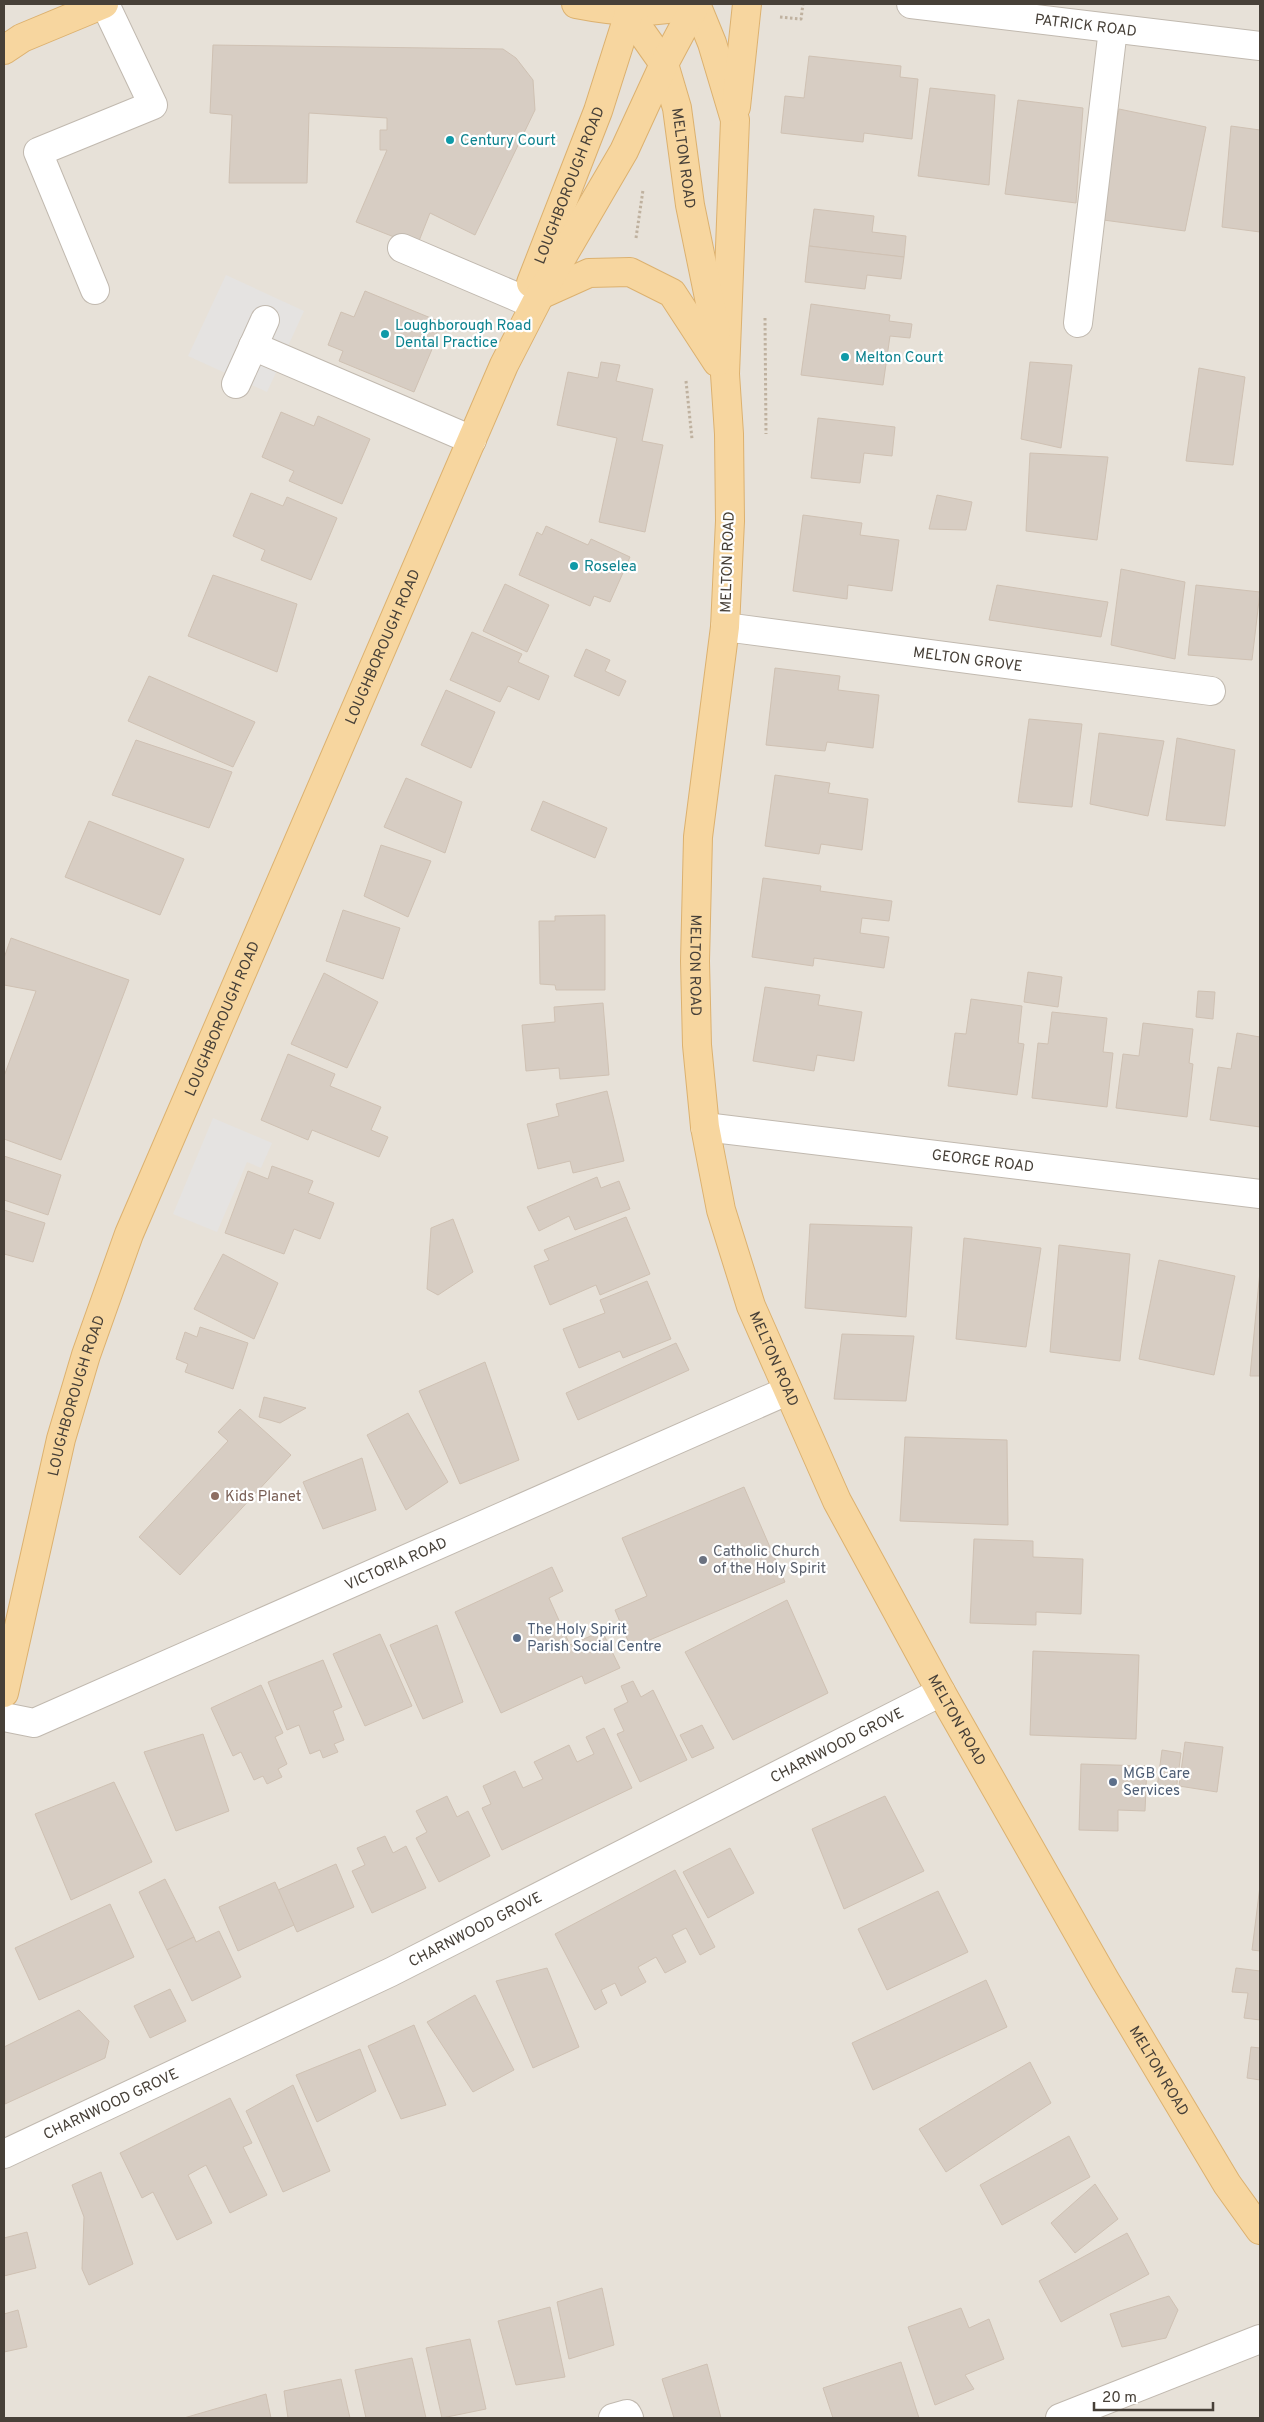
<svg xmlns="http://www.w3.org/2000/svg" width="1264" height="2422" viewBox="0 0 1264 2422" font-family="Overpass,sans-serif">
<rect width="100%" height="100%" fill="#f3f0e9"/>
<rect fill="#e7e1d8" x="4" y="4" width="1256" height="2414"/>
<g fill="#e5e3e1">
<path d="M226,275L304,311L267,392L188,356Z"/>
<path d="M213,1118L272,1143L261,1168L247,1162L217,1232L173,1214Z"/>
</g>
<g fill="#d7cdc3" stroke="#cfc1b3">
<path d="M213,45L503,49L516,58L533,80L535,110L475,235L430,213L417,246L356,222L387,150H380V130H387V118L309,113L307,183H229L232,115L210,113Z"/>
<path d="M809,56L901,66L900,77L918,79L912,139L864,133L863,142L781,133L785,96L804,98Z"/>
<path d="M930,88L995,95L989,185L918,176Z"/>
<path d="M1018,100L1083,108L1076,203L1005,194Z"/>
<path d="M1119,109L1206,127L1185,231L1096,219Z"/>
<path d="M1231,126L1260,130V232L1222,227Z"/>
<path d="M814,209L874,216L872,232L906,236L904,257L809,246Z"/>
<path d="M809,246L904,257L901,279L867,275L865,289L805,282Z"/>
<path d="M365,291L443,323L414,392L339,361L343,351L328,345L341,312L354,317Z"/>
<path d="M811,304L890,315L889,321L912,324L910,338L890,336L883,385L801,375Z"/>
<path d="M601,362L620,365L616,381L653,389L642,441L663,445L645,532L599,522L617,438L557,425L568,372L598,378Z"/>
<path d="M1030,362L1072,365L1061,448L1021,439Z"/>
<path d="M1199,368L1245,377L1233,465L1186,461Z"/>
<path d="M281,412L314,426L318,416L370,439L342,504L289,481L294,471L262,457Z"/>
<path d="M818,418L895,427L892,456L864,453L860,483L811,478Z"/>
<path d="M1030,453L1108,457L1097,540L1026,531Z"/>
<path d="M251,493L283,506L287,497L337,518L311,580L261,560L265,550L233,536Z"/>
<path d="M937,495L972,502L966,530L929,529Z"/>
<path d="M803,515L862,523L860,535L899,540L892,591L848,585L847,599L793,591Z"/>
<path d="M546,526L588,545L591,539L630,557L610,602L594,596L590,606L519,575L537,532L542,535Z"/>
<path d="M1121,569L1185,582L1175,659L1111,645Z"/>
<path d="M213,575L297,604L277,672L188,636Z"/>
<path d="M505,584L549,605L527,652L483,631Z"/>
<path d="M997,585L1108,602L1101,637L989,620Z"/>
<path d="M1196,585L1260,592L1252,660L1188,655Z"/>
<path d="M472,632L522,654L518,662L549,676L539,700L508,686L500,702L450,680Z"/>
<path d="M586,649L610,660L605,671L626,681L619,696L574,676Z"/>
<path d="M775,668L840,676L838,690L879,695L873,748L827,742L825,751L766,745Z"/>
<path d="M149,676L255,722L233,767L128,721Z"/>
<path d="M446,690L495,712L471,768L421,745Z"/>
<path d="M1029,719L1082,724L1072,807L1018,802Z"/>
<path d="M1099,733L1164,741L1148,816L1090,804Z"/>
<path d="M1177,738L1235,750L1225,826L1166,820Z"/>
<path d="M136,740L232,772L209,828L112,795Z"/>
<path d="M775,775L830,783L828,793L868,799L862,850L821,844L819,854L765,846Z"/>
<path d="M406,778L462,802L445,853L384,827Z"/>
<path d="M543,801L607,828L595,858L531,830Z"/>
<path d="M89,821L184,859L160,915L65,877Z"/>
<path d="M381,845L431,861L408,917L364,896Z"/>
<path d="M763,878L821,886L820,891L892,901L889,921L862,918L860,933L889,937L884,968L814,958L813,966L752,957Z"/>
<path d="M343,910L400,928L383,979L326,961Z"/>
<path d="M605,915V990H556L555,985L540,984L539,921H555V916Z"/>
<path d="M11,938L129,980L61,1160L4,1139V1076L36,991L4,985V958Z"/>
<path d="M1028,972L1062,977L1058,1007L1024,1002Z"/>
<path d="M324,973L378,1002L347,1068L291,1044Z"/>
<path d="M765,987L820,995L818,1005L862,1012L854,1061L817,1055L814,1071L753,1061Z"/>
<path d="M1198,991L1215,992L1213,1019L1196,1017Z"/>
<path d="M971,999L1022,1006L1018,1043L1024,1044L1017,1095L948,1086L955,1033L966,1034Z"/>
<path d="M603,1003L609,1075L560,1079L559,1068L526,1071L522,1025L555,1022L554,1007Z"/>
<path d="M1052,1012L1107,1018L1103,1052L1113,1053L1107,1107L1032,1098L1038,1043L1048,1044Z"/>
<path d="M1143,1023L1193,1029L1189,1063L1193,1064L1187,1117L1116,1108L1123,1054L1139,1056Z"/>
<path d="M1237,1033L1260,1037V1127L1210,1120L1218,1067L1231,1069Z"/>
<path d="M288,1054L335,1074L330,1086L381,1107L371,1130L388,1137L379,1157L312,1130L308,1140L261,1120Z"/>
<path d="M607,1091L624,1161L573,1173L570,1161L538,1169L527,1124L559,1116L556,1104Z"/>
<path d="M4,1156L61,1175L48,1215L4,1200Z"/>
<path d="M272,1166L313,1181L308,1193L334,1203L320,1239L294,1229L284,1254L225,1233L248,1171L268,1179Z"/>
<path d="M597,1177L601,1188L619,1181L630,1209L575,1230L569,1216L539,1231L527,1207Z"/>
<path d="M4,1210L45,1223L33,1262L4,1254Z"/>
<path d="M626,1217L650,1274L600,1295L596,1285L550,1305L534,1266L549,1260L544,1250Z"/>
<path d="M453,1219L473,1272L438,1295L427,1289L431,1228Z"/>
<path d="M810,1224L912,1227L906,1317L805,1308Z"/>
<path d="M964,1238L1041,1248L1026,1347L956,1339Z"/>
<path d="M1059,1245L1130,1254L1120,1361L1050,1352Z"/>
<path d="M223,1254L278,1283L254,1339L194,1309Z"/>
<path d="M1159,1260L1235,1276L1214,1375L1139,1359Z"/>
<path d="M1260,1271V1376H1250Z"/>
<path d="M647,1281L671,1339L623,1358L620,1351L579,1368L563,1329L605,1313L600,1300Z"/>
<path d="M200,1327L248,1343L233,1389L185,1372L188,1364L176,1359L185,1332L197,1337Z"/>
<path d="M842,1334L914,1336L906,1401L834,1399Z"/>
<path d="M676,1343L689,1370L578,1420L566,1393Z"/>
<path d="M485,1362L519,1460L460,1484L419,1391Z"/>
<path d="M264,1397L306,1408L280,1423L259,1417Z"/>
<path d="M240,1409L291,1455L180,1575L139,1537L228,1441L218,1432Z"/>
<path d="M408,1413L448,1482L406,1510L367,1435Z"/>
<path d="M905,1437L1007,1440L1008,1525L900,1521Z"/>
<path d="M362,1458L376,1510L323,1529L303,1482Z"/>
<path d="M744,1487L785,1582L631,1648L615,1610L647,1596L622,1538Z"/>
<path d="M974,1539L1033,1541V1557L1083,1559L1081,1614L1036,1612V1625L970,1623Z"/>
<path d="M552,1567L563,1591L549,1598L570,1645L602,1631L620,1668L585,1684L582,1676L501,1713L455,1612Z"/>
<path d="M787,1600L828,1693L733,1740L685,1652Z"/>
<path d="M437,1625L463,1702L423,1719L390,1645Z"/>
<path d="M380,1634L412,1706L365,1726L333,1654Z"/>
<path d="M1033,1651L1139,1655L1136,1739L1030,1735Z"/>
<path d="M323,1660L342,1707L333,1711L344,1740L334,1744L338,1752L323,1758L320,1750L310,1754L299,1725L287,1730L268,1682Z"/>
<path d="M633,1681L641,1697L653,1690L687,1760L640,1782L617,1734L624,1731L614,1709L628,1702L621,1686Z"/>
<path d="M261,1685L283,1733L275,1737L287,1764L278,1769L282,1777L267,1784L263,1776L254,1780L241,1752L233,1756L211,1708Z"/>
<path d="M702,1725L714,1748L692,1758L680,1735Z"/>
<path d="M604,1728L632,1788L502,1850L482,1808L491,1804L483,1786L515,1771L523,1788L543,1779L534,1762L569,1745L577,1762L594,1754L586,1737Z"/>
<path d="M203,1734L229,1811L176,1831L144,1752Z"/>
<path d="M1185,1742L1223,1747L1217,1792L1179,1786Z"/>
<path d="M1162,1750L1181,1753L1176,1791L1157,1788Z"/>
<path d="M1081,1764L1147,1766L1145,1811L1118,1810V1831L1079,1830Z"/>
<path d="M114,1782L152,1862L71,1900L35,1814Z"/>
<path d="M447,1796L457,1817L468,1811L490,1856L439,1882L416,1838L427,1832L416,1811Z"/>
<path d="M885,1796L924,1871L844,1909L812,1829Z"/>
<path d="M385,1836L393,1853L406,1846L426,1888L372,1913L352,1871L365,1865L357,1848Z"/>
<path d="M730,1848L754,1893L708,1918L683,1872Z"/>
<path d="M336,1864L354,1907L297,1932L278,1890Z"/>
<path d="M675,1870L715,1947L700,1955L686,1928L672,1935L686,1962L665,1973L656,1957L638,1967L646,1982L621,1996L615,1983L601,1990L607,2003L595,2010L555,1934Z"/>
<path d="M165,1879L194,1937L167,1950L139,1892Z"/>
<path d="M275,1882L294,1925L238,1951L219,1907Z"/>
<path d="M1260,1886V1951L1252,1950Z"/>
<path d="M938,1891L968,1952L887,1990L858,1929Z"/>
<path d="M110,1904L134,1957L39,2000L15,1948Z"/>
<path d="M219,1931L241,1977L192,2001L167,1950L194,1937L196,1942Z"/>
<path d="M547,1968L579,2047L533,2068L496,1981Z"/>
<path d="M1236,1968L1260,1971V2020L1244,2018L1248,1993L1232,1992Z"/>
<path d="M986,1980L1007,2027L873,2090L852,2043Z"/>
<path d="M170,1989L186,2021L150,2038L134,2006Z"/>
<path d="M475,1995L514,2070L473,2092L427,2022Z"/>
<path d="M79,2010L109,2041L105,2058L5,2104L4,2047Z"/>
<path d="M414,2025L446,2105L401,2119L368,2046Z"/>
<path d="M1251,2047L1260,2048V2080L1247,2078Z"/>
<path d="M360,2049L376,2091L317,2122L296,2075Z"/>
<path d="M1030,2062L1051,2103L946,2172L919,2129Z"/>
<path d="M293,2085L330,2171L283,2192L246,2111Z"/>
<path d="M230,2098L252,2143L243,2147L267,2195L230,2213L206,2165L188,2175L212,2223L177,2240L153,2192L142,2198L120,2153Z"/>
<path d="M1069,2136L1090,2177L1002,2225L980,2185Z"/>
<path d="M101,2172L133,2264L89,2285L82,2269L84,2217L72,2185Z"/>
<path d="M1095,2184L1118,2219L1075,2253L1051,2223Z"/>
<path d="M27,2232L36,2268L4,2276V2238Z"/>
<path d="M1127,2233L1149,2274L1061,2322L1039,2281Z"/>
<path d="M602,2288L614,2345L569,2359L557,2302Z"/>
<path d="M1169,2296L1178,2310L1166,2338L1122,2347L1110,2314Z"/>
<path d="M550,2307L565,2377L516,2385L498,2321Z"/>
<path d="M961,2308L969,2328L989,2319L1004,2359L965,2375L974,2389L935,2405L908,2327Z"/>
<path d="M18,2310L27,2347L4,2352V2314Z"/>
<path d="M470,2339L486,2409L442,2418L426,2348Z"/>
<path d="M412,2358L426,2418H366L355,2370Z"/>
<path d="M901,2362L919,2418H833L823,2388Z"/>
<path d="M707,2364L721,2418H674L662,2379Z"/>
<path d="M341,2379L350,2418H288L284,2391Z"/>
<path d="M266,2394L271,2418H184Z"/>
</g>
<g fill="none" stroke-linecap="round" stroke-linejoin="round">
<defs>
<g id="minor">
<path id="s1" d="M911,4L1260,46"/>
<path d="M402,248L524,300"/>
<path d="M95,290L38,152L153,105L105,4"/>
<path d="M1078,323L1113,29"/>
<path d="M253,346L472,440"/>
<path d="M236,384L265,320"/>
<path id="s2" d="M725,627L1211,691"/>
<path id="s3" d="M705,1127L1260,1194"/>
<path id="s4" d="M4,1717L34,1723L787,1391"/>
<path id="s5" d="M4,2154L391,1972L941,1692"/>
<path d="M613,2418L627,2414L629,2418"/>
<path d="M1060,2418L1260,2339"/>
</g>
<g id="major">
<path d="M576,4C622,13 650,14 696,4"/>
<path id="s6" d="M696,4L712,43L735,120L725,374L729,434L730,521L725,627L698,837L695,961L697,1045L705,1127L721,1210L751,1306L837,1501L941,1692L1105,1980L1227,2184L1260,2230"/>
<path id="s7" d="M628,13L664,64L677,108L690,205L716,332"/>
<path d="M4,50L22,38L104,4"/>
<path d="M736,107L747,4"/>
<path id="s8" d="M531,283L598,111L632,4"/>
<path d="M540,295L589,273L630,272L672,293L717,362"/>
<path id="s9" d="M4,1693L61,1439L86,1355L129,1234L504,365L540,295L624,151L664,64L696,4"/>
</g>
</defs>
<use href="#minor" stroke="#c1b9af" stroke-width="30"/>
<use href="#major" stroke="#dcb16f" stroke-width="30"/>
<g stroke="#bfb19f" stroke-width="3" stroke-dasharray="2.5 2.5" stroke-linecap="butt">
<path d="M780,17L801,19L803,4"/>
<path d="M636,238L643,190"/>
<path d="M765,318L766,434"/>
<path d="M686,381L692,439"/>
</g>
<use href="#minor" stroke="#fff" stroke-width="28"/>
<use href="#major" stroke="#f7d69f" stroke-width="28"/>
</g>
<g fill="#0f9aa8" stroke="#fff" stroke-width="2">
<circle cx="450" cy="140" r="5"/>
<circle cx="385" cy="334" r="5"/>
<circle cx="845" cy="357" r="5"/>
<circle cx="574" cy="566" r="5"/>
</g>
<circle fill="#8d6e63" stroke="#fff" stroke-width="2" cx="215" cy="1496" r="5"/>
<circle fill="#6b7280" stroke="#fff" stroke-width="2" cx="703" cy="1560" r="5"/>
<g fill="#5c6f8a" stroke="#fff" stroke-width="2">
<circle cx="517" cy="1638" r="5"/>
<circle cx="1113" cy="1782" r="5"/>
</g>
<g text-anchor="middle" stroke-width="4.5" stroke-linejoin="round" paint-order="stroke">
<g font-size="15" fill="#474038" stroke="#fff">
<text dy="5" stroke="none"><textPath href="#s1" startOffset="176">PATRICK ROAD</textPath></text>
<text dy="5" stroke="none"><textPath href="#s7" startOffset="159">MELTON ROAD</textPath></text>
<text dy="5" stroke="none"><textPath href="#s8" startOffset="105">LOUGHBOROUGH ROAD</textPath></text>
<text transform="translate(727 562) rotate(-88)" y="5">MELTON ROAD</text>
<text dy="5" stroke="none"><textPath href="#s9" startOffset="1116">LOUGHBOROUGH ROAD</textPath></text>
<text dy="5" stroke="none"><textPath href="#s2" startOffset="245">MELTON GROVE</textPath></text>
<text dy="5" stroke="none"><textPath href="#s6" startOffset="970">MELTON ROAD</textPath></text>
<text dy="5" stroke="none"><textPath href="#s9" startOffset="711">LOUGHBOROUGH ROAD</textPath></text>
<text dy="5" stroke="none"><textPath href="#s3" startOffset="280">GEORGE ROAD</textPath></text>
<text dy="5" stroke="none"><textPath href="#s6" startOffset="1375">MELTON ROAD</textPath></text>
<text dy="5" stroke="none"><textPath href="#s9" startOffset="306">LOUGHBOROUGH ROAD</textPath></text>
<text dy="5" stroke="none"><textPath href="#s4" startOffset="426">VICTORIA ROAD</textPath></text>
<text dy="5" stroke="none"><textPath href="#s6" startOffset="1780">MELTON ROAD</textPath></text>
<text dy="5" stroke="none"><textPath href="#s5" startOffset="928">CHARNWOOD GROVE</textPath></text>
<text dy="5" stroke="none"><textPath href="#s5" startOffset="522">CHARNWOOD GROVE</textPath></text>
<text dy="5" stroke="none"><textPath href="#s6" startOffset="2185">MELTON ROAD</textPath></text>
<text dy="5" stroke="none"><textPath href="#s5" startOffset="118">CHARNWOOD GROVE</textPath></text>
</g>
<g font-size="15" fill="#0d838f" stroke="#fff" text-anchor="start">
<text x="460" y="145">Century Court</text>
<text x="395" y="330">Loughborough Road<tspan x="395" dy="17">Dental Practice</tspan></text>
<text x="855" y="362">Melton Court</text>
<text x="584" y="571">Roselea</text>
</g>
<g font-size="15" fill="#785e54" stroke="#fff" text-anchor="start">
<text x="225" y="1501">Kids Planet</text>
</g>
<g font-size="15" fill="#5b616d" stroke="#fff" text-anchor="start">
<text x="713" y="1556">Catholic Church<tspan x="713" dy="17">of the Holy Spirit</tspan></text>
</g>
<g font-size="15" fill="#4e5e75" stroke="#fff" text-anchor="start">
<text x="527" y="1634">The Holy Spirit<tspan x="527" dy="17">Parish Social Centre</tspan></text>
<text x="1123" y="1778">MGB Care<tspan x="1123" dy="17">Services</tspan></text>
</g>
</g>
<rect width="1264" height="2422" fill="none" stroke="#474038" stroke-width="10"/>
<path d="M1094 2402v8h119v-8" fill="none" stroke="#474038" stroke-width="2.5"/>
<text x="1102" y="2402" font-size="15" fill="#474038" stroke="#ffffff" stroke-width="4" paint-order="stroke">20 m</text>
</svg>
